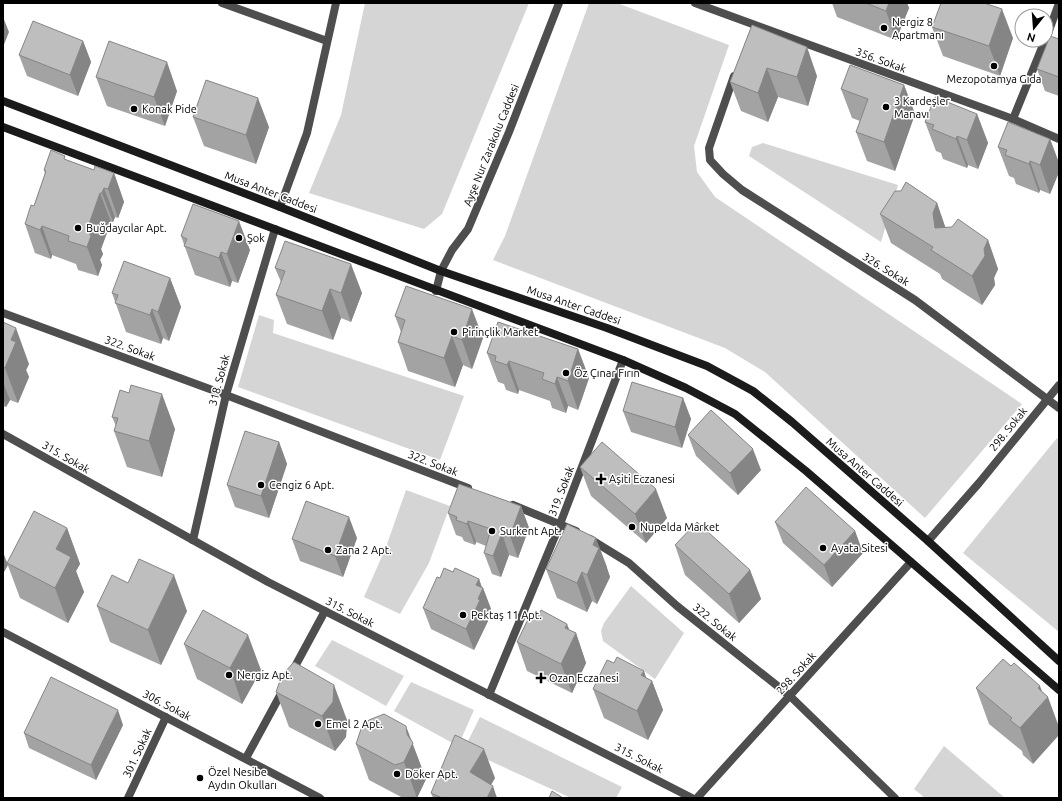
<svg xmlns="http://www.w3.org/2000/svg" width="1062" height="801" viewBox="0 0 1062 801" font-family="Ubuntu,sans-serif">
<rect width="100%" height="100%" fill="#fff"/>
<g fill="#d5d5d5">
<path d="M365,3H529L442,214L424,229L309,193L341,115Z"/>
<path d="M589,3H617L729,45L694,146L697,172L715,197L1022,404L925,518L765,372L725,348L493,260L505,236Z"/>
<path d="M763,143L898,185L881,242L749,156L752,147Z"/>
<path d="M259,315L274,320L273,333L464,396L440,460L238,387Z"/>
<path d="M1057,438L1059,440V632L963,553Z"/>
<path d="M406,490L450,506L429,563L400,614L364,597L386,547Z"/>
<path d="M631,586L684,633L655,679L603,641L601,631L604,623Z"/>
<path d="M332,640L404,676L386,706L315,666Z"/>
<path d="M411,682L474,710L458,746L394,711Z"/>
<path d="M480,717L622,787L616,798H571L464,749Z"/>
<path d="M944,746L1005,798H925L914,789Z"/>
</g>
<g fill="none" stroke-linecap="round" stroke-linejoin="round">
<g stroke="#4e4e4e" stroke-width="8">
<path d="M222,3L327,41"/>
<path d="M695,3L1013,119L1059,139"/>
<path d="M1046,39L1059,3"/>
<path d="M734,76L709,148L710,160L723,174L742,190L915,300L1059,408"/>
<path d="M1013,119L1045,40"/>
<path d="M280,207L307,133L336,3"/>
<path d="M3,313L226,395L468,488"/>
<path d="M3,434L268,582L692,798"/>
<path d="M513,505L576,531"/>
<path d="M590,539L629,563L677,606L790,696L895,798"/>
<path d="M193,540L226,395L275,229"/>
<path d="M928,541L979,483L1059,385"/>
<path d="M3,632L320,798"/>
<path d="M292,672L325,611"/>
<path d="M489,695L560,524L623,360"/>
<path d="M246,758L283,690"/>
<path d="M128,798L166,717"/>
<path d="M697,798L911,562"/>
</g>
<path stroke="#4e4e4e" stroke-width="8" d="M436,291L441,271L452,250L468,229L509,132L559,3"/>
<g stroke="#1b1b1b" stroke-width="8">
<path d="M3,101L280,207L441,271L607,328L707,366L753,391L792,422L928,541L1059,661"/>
<path d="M3,127L623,360L686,388L735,414L806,471L1059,690"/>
</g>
</g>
<g fill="#a3a3a3">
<path d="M832,3H907L909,8L896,40L837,17Z"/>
<path d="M752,25L817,76L808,106L778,97L768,122L741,111L730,82Z"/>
<path d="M932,27L1013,38L1000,76L943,56Z"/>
<path d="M1059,39V96L1045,91L1037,69Z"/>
<path d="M83,41L91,62L78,96L27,76L19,55Z"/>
<path d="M96,77L177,91L165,126L107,106Z"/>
<path d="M904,85L915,114L895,171L867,161L856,132L860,121L852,118L841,89Z"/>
<path d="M977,114L988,143L978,169L968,165L967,168L943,159L941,153L936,151L925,122Z"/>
<path d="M193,117L269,127L256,164L204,146Z"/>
<path d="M1050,139L1059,163V172L1050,194L1040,190L1039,193L1016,184L1014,178L1009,176L998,147Z"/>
<path d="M67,160L94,170L114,173L124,202L118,218L115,217L113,222H111L101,249L103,254L100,260L102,265L98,276L78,270L76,264L52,255L51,259L35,253L25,224L34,206L45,174L44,170Z"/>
<path d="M937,203L945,227L988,240L998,269L994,278L995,285L982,305L942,279L940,274L891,243L880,214Z"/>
<path d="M181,236L250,250L238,283L232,281L230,287L195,275Z"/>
<path d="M275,268L362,293L351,322L341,318L333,340L287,324L276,295L281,282Z"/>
<path d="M170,278L181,307L169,341L163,338L161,344L126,332L112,293Z"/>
<path d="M395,316L483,338L472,369L463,365L455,387L408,371L398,342L401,332Z"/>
<path d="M3,322L29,364L26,370L29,377L18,403L10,400L6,407L3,406Z"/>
<path d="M578,349L589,378L578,410L568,406L566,413L552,408L550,401L519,390L518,394L506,390L504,384L498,382L487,353Z"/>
<path d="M683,398L691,419L682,448L631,432L623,411Z"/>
<path d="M112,417L175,429L162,477L127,467L114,431L116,426Z"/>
<path d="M688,435L761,470L738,495L696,456Z"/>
<path d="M279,442L287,464L269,518L235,507L227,485Z"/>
<path d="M580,467L667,518L646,543L591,496Z"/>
<path d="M521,506L529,528L518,558L509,555L501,577L492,574L484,553L486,546L476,542L475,545L464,541L462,537L456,535L448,513Z"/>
<path d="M775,522L855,531L863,553L832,587L783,543Z"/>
<path d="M67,528L80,564L76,571L84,592L68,623L20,598L7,563Z"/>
<path d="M357,538L343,577L300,561L292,539Z"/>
<path d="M675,545L750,570L761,599L739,623L685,575Z"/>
<path d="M607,567V568L610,577L597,604L592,601L587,612L557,598L546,569Z"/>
<path d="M453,572L479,579L482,587L483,588L491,609L487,618L488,621L474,650L431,629L423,608L440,578Z"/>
<path d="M128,583L187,611L161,665L110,642L97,606Z"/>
<path d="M538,617L576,633L586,663L572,693L527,671L517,642Z"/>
<path d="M184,644L261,670L242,704L197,679Z"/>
<path d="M1003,659L1033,764L1023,755L1022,751L989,724L976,688Z"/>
<path d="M614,663L652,681L663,710L648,740L604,718L593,689Z"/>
<path d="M276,692L347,720L346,737L335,751L289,727Z"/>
<path d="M123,725L96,780L29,748L24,733Z"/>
<path d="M411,741L426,779L417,798H403L369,780L356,744Z"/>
<path d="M495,778L491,785L497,798H433L431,793Z"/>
</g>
<g fill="#858585">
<path d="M889,3H907L909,8L896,40L886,11Z"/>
<path d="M1002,9L1013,38L1000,76L989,46Z"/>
<path d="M3,17L9,32L3,47Z"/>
<path d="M83,41L91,62L78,96L70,75Z"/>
<path d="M807,47L817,76L808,106L797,77Z"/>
<path d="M167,62L177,91L165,126L154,97Z"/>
<path d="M767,68L778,97L768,122L758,93Z"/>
<path d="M904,85L915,114L895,171L884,142Z"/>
<path d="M258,98L269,127L256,164L246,135Z"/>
<path d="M977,114L988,143L978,169L967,140Z"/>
<path d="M957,136L968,165L967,168L956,139Z"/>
<path d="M1050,139L1059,163V172L1050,194L1040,165Z"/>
<path d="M1030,161L1040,190L1039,193L1029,164Z"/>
<path d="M114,173L124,202L118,218L108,189Z"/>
<path d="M104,188L115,217L113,222L102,193Z"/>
<path d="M100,193L111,222L101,249L103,254L100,260L102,265L98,276L87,247L89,224Z"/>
<path d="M937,203L947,232L935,228L933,213Z"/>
<path d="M239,221L250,250L238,283L227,254Z"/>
<path d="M42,226L52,255L51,259L40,230Z"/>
<path d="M988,240L998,269L994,278L995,285L982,305L972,276Z"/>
<path d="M221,252L232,281L230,287L219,258Z"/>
<path d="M351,264L362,293L351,322L341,293Z"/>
<path d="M170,278L181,307L169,341L158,312Z"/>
<path d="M330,289L341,318L333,340L322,311Z"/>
<path d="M152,309L163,338L161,344L150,315Z"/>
<path d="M472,309L483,338L472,369L462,340Z"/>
<path d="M16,328L29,364L26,370L29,377L18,403L5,368L11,340Z"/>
<path d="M452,336L463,365L455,387L444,358Z"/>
<path d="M578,349L589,378L578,410L568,381Z"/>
<path d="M509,361L519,390L518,394L507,365Z"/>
<path d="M557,377L568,406L566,413L555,384Z"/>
<path d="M3,382L10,400L6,407L3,398Z"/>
<path d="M162,394L175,429L162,477L149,441Z"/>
<path d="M683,398L691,419L682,448L675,427Z"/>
<path d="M279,442L287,464L269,518L261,496Z"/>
<path d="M753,449L761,470L738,495L730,473Z"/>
<path d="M656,489L667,518L646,543L635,514Z"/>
<path d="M521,506L529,528L518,558L510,536Z"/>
<path d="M349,517L357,538L343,577L335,556Z"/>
<path d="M468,521L476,542L475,545L467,524Z"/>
<path d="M67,528L80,564L76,571L84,592L68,623L55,588L56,549Z"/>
<path d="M855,531L863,553L832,587L824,565Z"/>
<path d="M502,533L509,555L501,577L493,556Z"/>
<path d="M596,538L607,567V568L610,577L597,604L587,575L593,545Z"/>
<path d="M3,552L8,565L3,574Z"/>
<path d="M750,570L761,599L739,623L729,594Z"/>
<path d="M582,572L592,601L587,612L577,583Z"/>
<path d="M174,575L187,611L161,665L148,630Z"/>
<path d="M479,579L482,589L483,588L491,609L487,618L488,621L474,650L466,629L476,585Z"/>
<path d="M567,624L573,639L576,633L586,663L572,693L561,664L565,628Z"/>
<path d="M248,635L261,670L242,704L230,668Z"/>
<path d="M644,671L649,686L652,681L663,710L648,740L637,711L641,675Z"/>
<path d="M334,685L347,720L346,737L335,751L322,716Z"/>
<path d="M1040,686L1045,700L1048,697L1059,727V735L1033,764L1020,728L1038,688Z"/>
<path d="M118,710L123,725L96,780L91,765Z"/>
<path d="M406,726L426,779L417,798L404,762L407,734Z"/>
<path d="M484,749L495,778L483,798L470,772Z"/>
<path d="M493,786L497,798H487Z"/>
</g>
<g fill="#bebebe" stroke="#858585">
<path d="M866,3H889L886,11Z"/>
<path d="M941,3H984L1002,9L989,46L932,27Z"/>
<path d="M33,21L83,41L70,75L19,55Z"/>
<path d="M752,25L807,47L797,77L767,68L758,93L730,82Z"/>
<path d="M1050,36L1059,39V77L1037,69Z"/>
<path d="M109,41L167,62L154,97L96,77Z"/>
<path d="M850,65L904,85L884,142L856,132L868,99L841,89Z"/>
<path d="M206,80L258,98L246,135L193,117Z"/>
<path d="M935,97L977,114L967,140L957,136L956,139L932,129L934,125L925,122Z"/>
<path d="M1008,122L1050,139L1040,165L1030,161L1029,164L1005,155L1007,150L998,147Z"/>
<path d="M51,150L65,156L64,159L94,170L95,166L114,173L108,189L104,188L102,193H100L89,224L92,225L89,233L91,236L87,247L68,241L69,236L42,226L40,230L25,224L31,205L34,206L46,171L44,170Z"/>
<path d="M906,182L937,203L933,213L935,228L952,227L958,219L988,240L984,249L985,256L972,276L931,250L933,247L880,214L895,191H901Z"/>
<path d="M193,204L239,221L227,254L221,252L219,258L184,246L187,239L181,236Z"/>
<path d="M285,241L351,264L341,293L330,289L322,311L276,295L285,271L275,268Z"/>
<path d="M124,261L170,278L158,312L152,309L150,315L115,303L118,295L112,293Z"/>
<path d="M406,286L472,309L462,340L452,336L444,358L398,342L405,320L395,316Z"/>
<path d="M3,322L16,328L11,340L16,342L5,368L3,367Z"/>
<path d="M498,322L578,349L568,381L557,377L555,384L542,379L544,373L509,361L507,365L495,361L496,356L487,353Z"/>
<path d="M632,382L683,398L675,427L623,411Z"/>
<path d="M131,385L162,394L149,441L114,431L118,418L112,417L120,390L129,393Z"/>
<path d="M711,410L753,449L730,473L688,435Z"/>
<path d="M245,431L279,442L261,496L227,485Z"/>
<path d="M602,442L656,489L635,514L580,467Z"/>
<path d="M459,484L521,506L510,536L502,533L493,556L484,553L491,529L468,521L467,524L456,520L457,517L448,513Z"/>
<path d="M806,487L855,531L824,565L775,522Z"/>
<path d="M306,501L349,517L335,556L292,539Z"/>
<path d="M34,511L67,528L56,549L71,557L55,588L7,563Z"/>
<path d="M697,522L750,570L729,594L675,545Z"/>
<path d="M567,524L596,538L593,545L599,548L587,575L582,572L577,583L546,569Z"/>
<path d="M139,559L174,575L148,630L97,606L112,575L128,583Z"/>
<path d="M444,568L453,572L455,568L479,579L476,585L483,588L478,599L480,600L466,629L423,608L437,577L440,578Z"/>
<path d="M203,610L248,635L230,668L184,644Z"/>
<path d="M541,610L567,624L565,628L576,633L561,664L517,642L531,613L538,617Z"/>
<path d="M617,657L644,671L641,675L652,681L637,711L593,689L607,660L614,663Z"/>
<path d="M1003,659L1011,666L1014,663L1040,686L1038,688L1048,697L1020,728L1010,720L1012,718L976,688Z"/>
<path d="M294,662L334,685L333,702L322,716L276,692L282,675Z"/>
<path d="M51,677L118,710L91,765L24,733Z"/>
<path d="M384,714L406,726L407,734L413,743L404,762L395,765L356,744L362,726L369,720Z"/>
<path d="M455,735L484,749L470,772L493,786L487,798H442L431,793Z"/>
<path d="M552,791L563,798H549Z"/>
</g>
<g fill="#000" stroke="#fff" stroke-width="1.5">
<circle cx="884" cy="28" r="4"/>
<circle cx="994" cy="66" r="4"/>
<circle cx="886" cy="107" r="4"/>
<circle cx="134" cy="109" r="4"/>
<circle cx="78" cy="228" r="4"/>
<circle cx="239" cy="238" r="4"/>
<circle cx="454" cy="332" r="4"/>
<circle cx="566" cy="373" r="4"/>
<path d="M599 473h4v4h4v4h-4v4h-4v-4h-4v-4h4z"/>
<circle cx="261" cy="485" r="4"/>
<circle cx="632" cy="527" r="4"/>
<circle cx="492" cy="531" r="4"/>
<circle cx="823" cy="548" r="4"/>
<circle cx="328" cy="550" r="4"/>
<circle cx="463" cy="615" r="4"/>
<circle cx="229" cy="675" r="4"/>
<path d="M539 672h4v4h4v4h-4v4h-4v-4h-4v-4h4z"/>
<circle cx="318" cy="724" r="4"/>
<circle cx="397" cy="774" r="4"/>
<circle cx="200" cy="778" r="4"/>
</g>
<g text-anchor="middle" stroke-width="3" stroke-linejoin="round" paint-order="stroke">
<g font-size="11" fill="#000" stroke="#fff" text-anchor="start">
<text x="892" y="26">Nergiz 8<tspan x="892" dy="13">Apartmanı</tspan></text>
<text x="994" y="83" text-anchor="middle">Mezopotamya Gıda</text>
<text x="894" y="105">3 Kardeşler<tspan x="894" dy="13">Manavı</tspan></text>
<text x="142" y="113">Konak Pide</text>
<text x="86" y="232">Buğdaycılar Apt.</text>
<text x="247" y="242">Şok</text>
<text x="462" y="336">Pirinçlik Market</text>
<text x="574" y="377">Öz Çınar Fırın</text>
<text x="609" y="483">Aşiti Eczanesi</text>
<text x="269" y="489">Cengiz 6 Apt.</text>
<text x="640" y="531">Nupelda Market</text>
<text x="500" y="535">Surkent Apt.</text>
<text x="831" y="552">Ayata Sitesi</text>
<text x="336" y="554">Zana 2 Apt.</text>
<text x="471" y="619">Pektaş 11 Apt.</text>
<text x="237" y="679">Nergiz Apt.</text>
<text x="549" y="682">Ozan Eczanesi</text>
<text x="326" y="728">Emel 2 Apt.</text>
<text x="208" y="776">Özel Nesibe<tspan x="208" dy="13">Aydın Okulları</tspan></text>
<text x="405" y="778">Döker Apt.</text>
</g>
<g font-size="11" fill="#000" stroke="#fff">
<text transform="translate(881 60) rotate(20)" y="4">356. Sokak</text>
<text transform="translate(491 145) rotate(-68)" y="4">Ayşe Nur Zarakolu Caddesi</text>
<text transform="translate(271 192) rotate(21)" y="4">Musa Anter Caddesi</text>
<text transform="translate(886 269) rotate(32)" y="4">326. Sokak</text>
<text transform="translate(574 305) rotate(19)" y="4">Musa Anter Caddesi</text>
<text transform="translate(130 348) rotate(20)" y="4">322. Sokak</text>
<text transform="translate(219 380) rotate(-75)" y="4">318. Sokak</text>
<text transform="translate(1008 429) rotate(-51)" y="4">298. Sokak</text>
<text transform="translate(66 457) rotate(30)" y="4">315. Sokak</text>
<text transform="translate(433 463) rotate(21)" y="4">322. Sokak</text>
<text transform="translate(865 472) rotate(41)" y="4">Musa Anter Caddesi</text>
<text transform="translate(561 491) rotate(-69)" y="4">319. Sokak</text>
<text transform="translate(350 612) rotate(27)" y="4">315. Sokak</text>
<text transform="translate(715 622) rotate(39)" y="4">322. Sokak</text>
<text transform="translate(796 673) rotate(-48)" y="4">298. Sokak</text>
<text transform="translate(167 705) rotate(28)" y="4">306. Sokak</text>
<text transform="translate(137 753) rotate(-65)" y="4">301. Sokak</text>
<text transform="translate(639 758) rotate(27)" y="4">315. Sokak</text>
</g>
</g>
<rect width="1062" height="801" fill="none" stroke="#000000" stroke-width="8"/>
<g transform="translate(1034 28) rotate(197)"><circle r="19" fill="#ffffff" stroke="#999999"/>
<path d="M0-3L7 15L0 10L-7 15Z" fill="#000000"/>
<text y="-6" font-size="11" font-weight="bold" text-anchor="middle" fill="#000000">N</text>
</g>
</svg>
